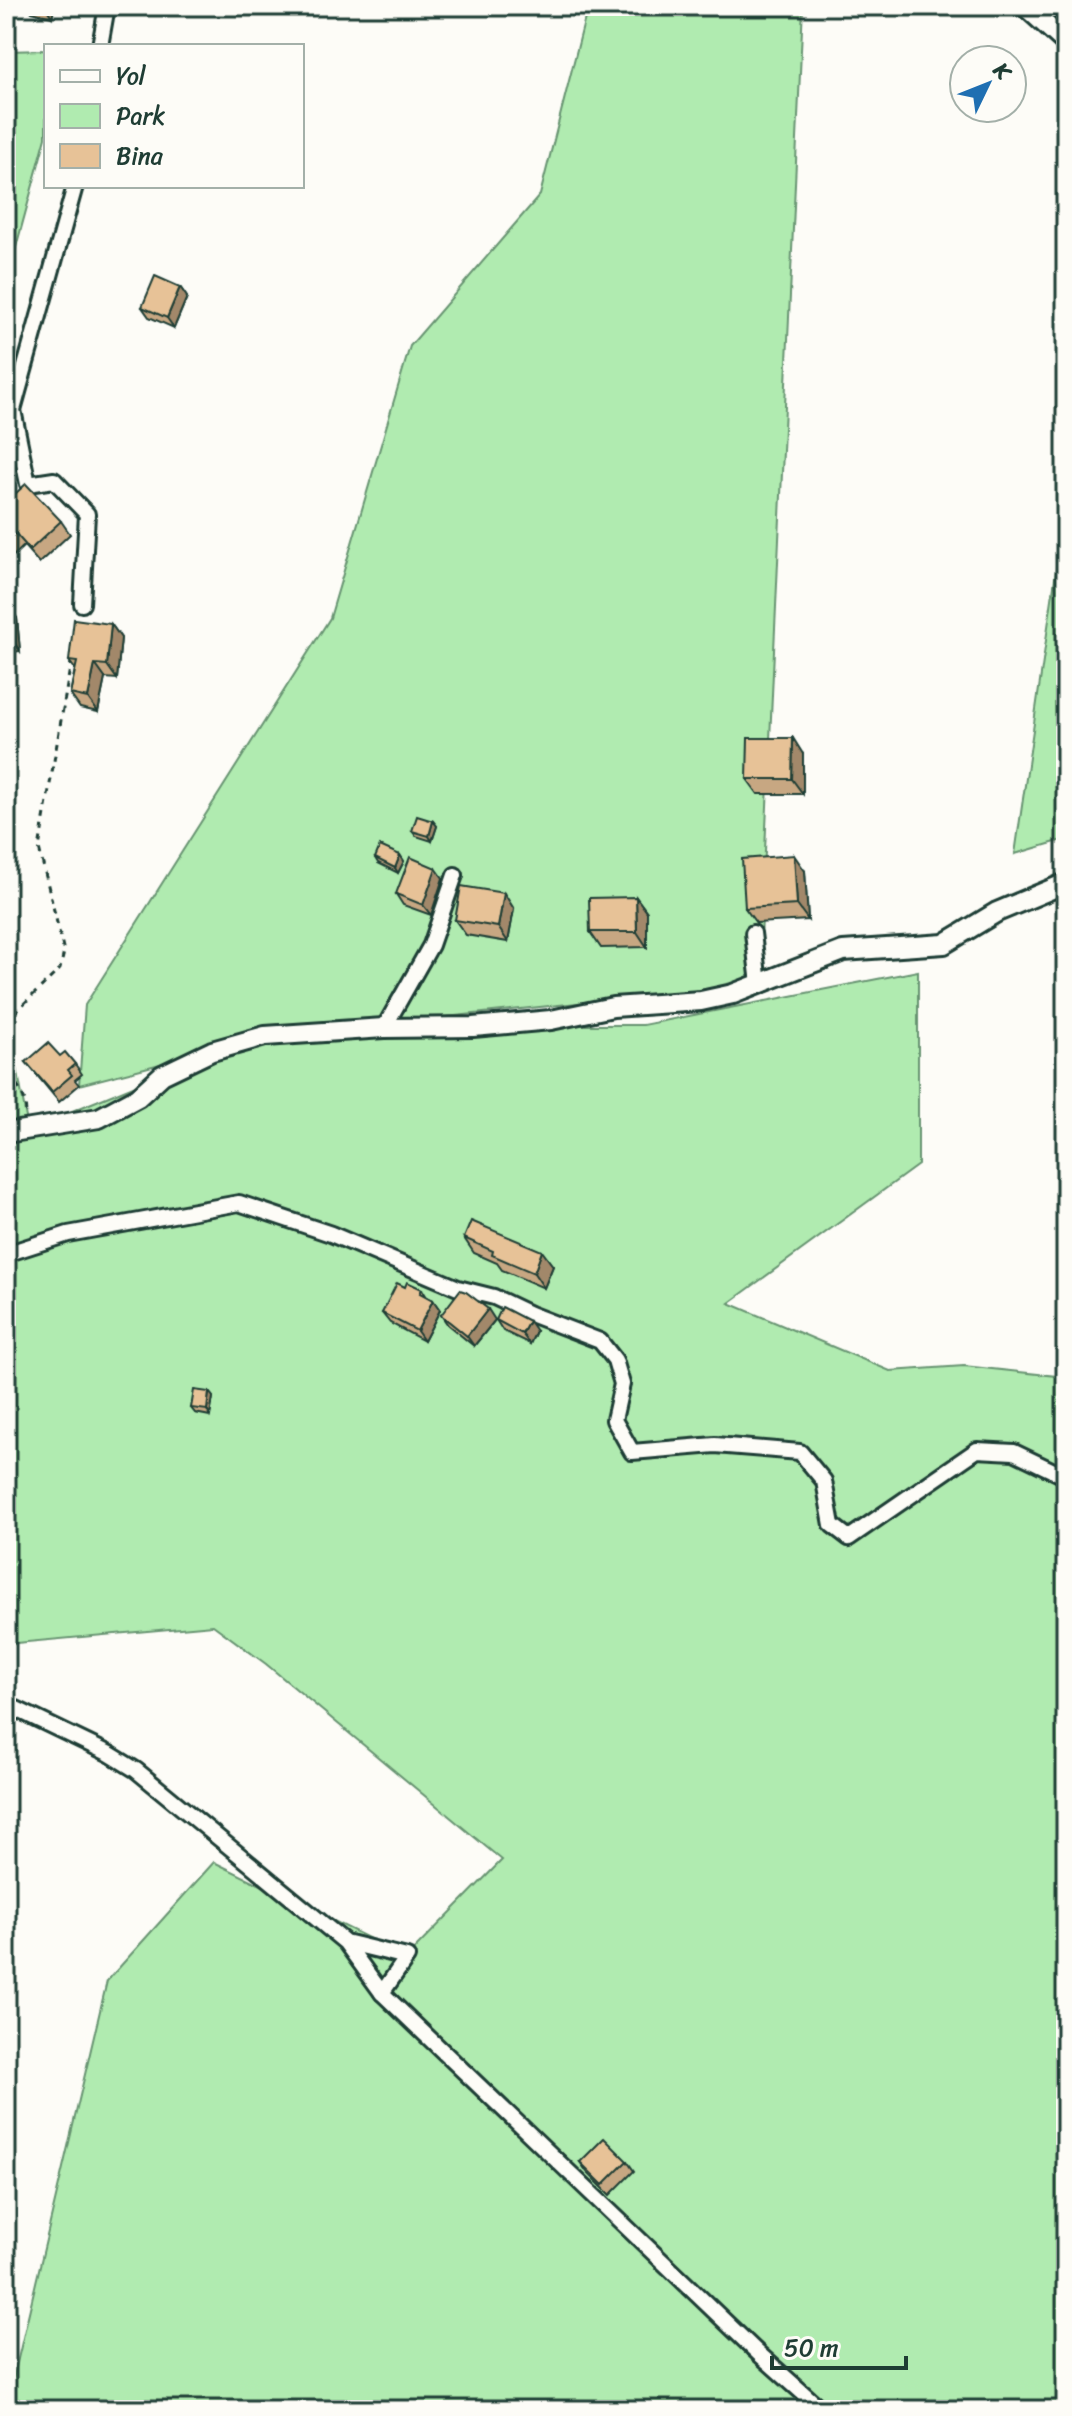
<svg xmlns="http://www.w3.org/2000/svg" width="1072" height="2416" viewBox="0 0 1072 2416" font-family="Sriracha,sans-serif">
<rect width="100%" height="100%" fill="#fdfcf7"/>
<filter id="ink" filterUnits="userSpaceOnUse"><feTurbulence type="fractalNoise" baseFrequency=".0125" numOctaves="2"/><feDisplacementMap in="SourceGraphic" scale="16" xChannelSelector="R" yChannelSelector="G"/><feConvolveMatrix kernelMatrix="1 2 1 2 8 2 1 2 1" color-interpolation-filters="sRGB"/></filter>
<g filter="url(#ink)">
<g fill="#b0ebb0" stroke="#689472" stroke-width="2">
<path d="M588,6H803L759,984L265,1036L459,1025H643L918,971V1165L729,1303L890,1371L964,1366L1066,1377V2410H6L10,2391L6,2399V2381L13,2380L107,1981L214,1862L407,1957L502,1860L266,1664L213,1625L6,1644V1146L24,1131L6,1138V1006L28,1129L234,1045L79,1085L85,1005L330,618L410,346L540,195Z"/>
<path d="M46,50V137L6,284V51Z"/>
<path d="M1060,544H1066V839L1015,854Z"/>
</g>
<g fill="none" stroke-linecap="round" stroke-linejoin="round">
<defs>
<g id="minor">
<path d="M100,46L107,6"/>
<path d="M75,186L13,410L28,484L54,480L87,514L82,604"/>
<path d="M753,933L759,984"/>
<path d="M384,1028L431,945L455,875"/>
<path d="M6,1254L68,1234L239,1203L331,1234L458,1288L494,1297L530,1314L600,1341L615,1360L622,1384L614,1420L632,1452L715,1445L800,1452L824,1481L832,1525L849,1538L977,1450L1014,1452L1066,1477"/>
<path d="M6,1704L110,1754L136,1770L345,1942L407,1957L382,1993L345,1942"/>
<path d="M382,1993L758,2353L822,2410"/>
</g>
<g id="tertiary">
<path d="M1025,6L1066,43"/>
<path d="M6,1133L99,1118L138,1097L162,1075L212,1051L265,1036L384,1028L473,1027L551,1020L613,1007L701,1001L733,994L843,951L944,944L997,912L1066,883"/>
</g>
</defs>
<use href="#minor" stroke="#1f3d34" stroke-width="20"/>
<use href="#tertiary" stroke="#1f3d34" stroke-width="24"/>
<g stroke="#1f3d34" stroke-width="3" stroke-dasharray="6 6" stroke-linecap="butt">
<path d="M6,1021L60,969L64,952L39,848L71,662"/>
<path d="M6,1063L25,1101L26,1114"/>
</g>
<use href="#minor" stroke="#fdfcf7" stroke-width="14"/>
<use href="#tertiary" stroke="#fdfcf7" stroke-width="18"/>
</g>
<g fill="#c7a782" stroke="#1f3d34" stroke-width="2">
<path d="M27,6H55L52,17L32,12Z"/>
<path d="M180,287L187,297L174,328L149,317L142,307Z"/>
<path d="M6,502L61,521L70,534L39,563L24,546L6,563Z"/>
<path d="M10,607L17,618L20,651L6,653V608Z"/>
<path d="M111,624L121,638L117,679L105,678L98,712L80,708L70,694L75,669L69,661Z"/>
<path d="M803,754V794H758L747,779Z"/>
<path d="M433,821L437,826L432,841L416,836L412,831Z"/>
<path d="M400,855L404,861L398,873L378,863L375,858Z"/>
<path d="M805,871L808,920L756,923L745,908Z"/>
<path d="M443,878L431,915L403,905L396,894Z"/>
<path d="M636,897L647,912V947L601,948L590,932Z"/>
<path d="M514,909L508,942L466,935L455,920Z"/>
<path d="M60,1056L75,1064L82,1074L75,1080L79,1085L59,1102L26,1062Z"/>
<path d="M464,1238L553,1266L544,1288L502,1270L497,1263L474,1253Z"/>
<path d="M405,1287L422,1289L427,1297L433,1300L440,1310L424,1341L390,1323L382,1313Z"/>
<path d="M441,1315L495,1320L474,1346L448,1325Z"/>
<path d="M496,1320L536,1331L530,1344L503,1331Z"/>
<path d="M209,1392L213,1397L210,1416L195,1413L191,1408Z"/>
<path d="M627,2161L634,2171L610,2195L587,2172L580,2162Z"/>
</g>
<g fill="#a2886a" stroke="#1f3d34" stroke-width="2">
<path d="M45,6H55L52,17Z"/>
<path d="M180,287L187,297L174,328L167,318Z"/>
<path d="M10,607L17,618L20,651L13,641Z"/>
<path d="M111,624L121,638L117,679L107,665Z"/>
<path d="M95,664L105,678L98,712L88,698Z"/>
<path d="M793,738L803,754V794L792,779Z"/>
<path d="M433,821L437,826L432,841L429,836Z"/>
<path d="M400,855L404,861L398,873L395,868Z"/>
<path d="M794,855L805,871L808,920L797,905Z"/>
<path d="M436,868L443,878L431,915L423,905Z"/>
<path d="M504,893L514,909L508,942L498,927Z"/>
<path d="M636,897L647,912V947L637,932Z"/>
<path d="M542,1251L553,1266L544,1288L534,1273Z"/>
<path d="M433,1300L440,1310L424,1341L417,1331Z"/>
<path d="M488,1309L495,1320L474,1346L467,1336Z"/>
<path d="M529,1321L536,1331L530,1344L522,1334Z"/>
<path d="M209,1392L213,1397L210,1416L207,1410Z"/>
</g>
<g fill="#e7c297" stroke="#1f3d34" stroke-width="2">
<path d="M155,276L180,287L167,318L142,307Z"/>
<path d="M26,484L61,521L30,550L15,533L6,541V502Z"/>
<path d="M10,607L13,641L6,642V608Z"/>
<path d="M74,619L111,624L107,665L95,664L88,698L70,694L77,662L69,661Z"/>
<path d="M748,738H793L792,779H747Z"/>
<path d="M417,816L433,821L429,836L412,831Z"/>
<path d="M380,846L400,855L395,868L375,858Z"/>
<path d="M794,855L797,905L745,908L742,859Z"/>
<path d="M410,857L436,868L423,905L396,894Z"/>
<path d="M461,886L504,893L498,927L455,920Z"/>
<path d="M636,897L637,932H590L589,898Z"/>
<path d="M48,1043L60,1056L65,1052L75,1064L68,1070L72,1075L52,1092L26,1062Z"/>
<path d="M471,1221L542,1251L534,1273L492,1255L493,1251L464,1238Z"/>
<path d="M407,1282L422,1289L420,1293L433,1300L417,1331L382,1313L397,1283L405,1287Z"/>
<path d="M460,1290L466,1292L488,1309L467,1336L441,1315Z"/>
<path d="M502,1307L529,1321L522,1334L496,1320Z"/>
<path d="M194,1390L209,1392L207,1410L191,1408Z"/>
<path d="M604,2138L627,2161L603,2185L580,2162Z"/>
</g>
</g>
<rect width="1072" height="2416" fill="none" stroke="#fdfcf7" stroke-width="32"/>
<rect x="16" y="16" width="1040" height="2384" fill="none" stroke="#1f3d34" stroke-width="3" filter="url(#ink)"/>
<rect x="44" y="44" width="260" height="144" fill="#fdfcf7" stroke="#a4b0a9" stroke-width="2"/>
<rect x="60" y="70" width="40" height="12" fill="#fdfcf7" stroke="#a4b0a9" stroke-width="2"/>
<text x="116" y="84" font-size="24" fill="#1f3d34">Yol</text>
<rect x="60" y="104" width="40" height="24" fill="#b0ebb0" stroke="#a4b0a9" stroke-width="2"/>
<text x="116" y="124" font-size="24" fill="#1f3d34">Park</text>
<rect x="60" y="144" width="40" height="24" fill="#e7c297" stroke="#a4b0a9" stroke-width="2"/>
<text x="116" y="164" font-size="24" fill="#1f3d34">Bina</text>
<g transform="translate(988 84) rotate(47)"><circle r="38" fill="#fdfcf7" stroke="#a4b0a9" stroke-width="2"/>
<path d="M0-6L14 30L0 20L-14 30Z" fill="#1f6fb2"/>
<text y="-12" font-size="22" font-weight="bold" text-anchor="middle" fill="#1f3d34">K</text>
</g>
<path d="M772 2356v12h134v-12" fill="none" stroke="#1f3d34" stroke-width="4"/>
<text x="784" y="2356" font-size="24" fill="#1f3d34" stroke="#fdfcf7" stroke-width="6" paint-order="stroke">50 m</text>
</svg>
